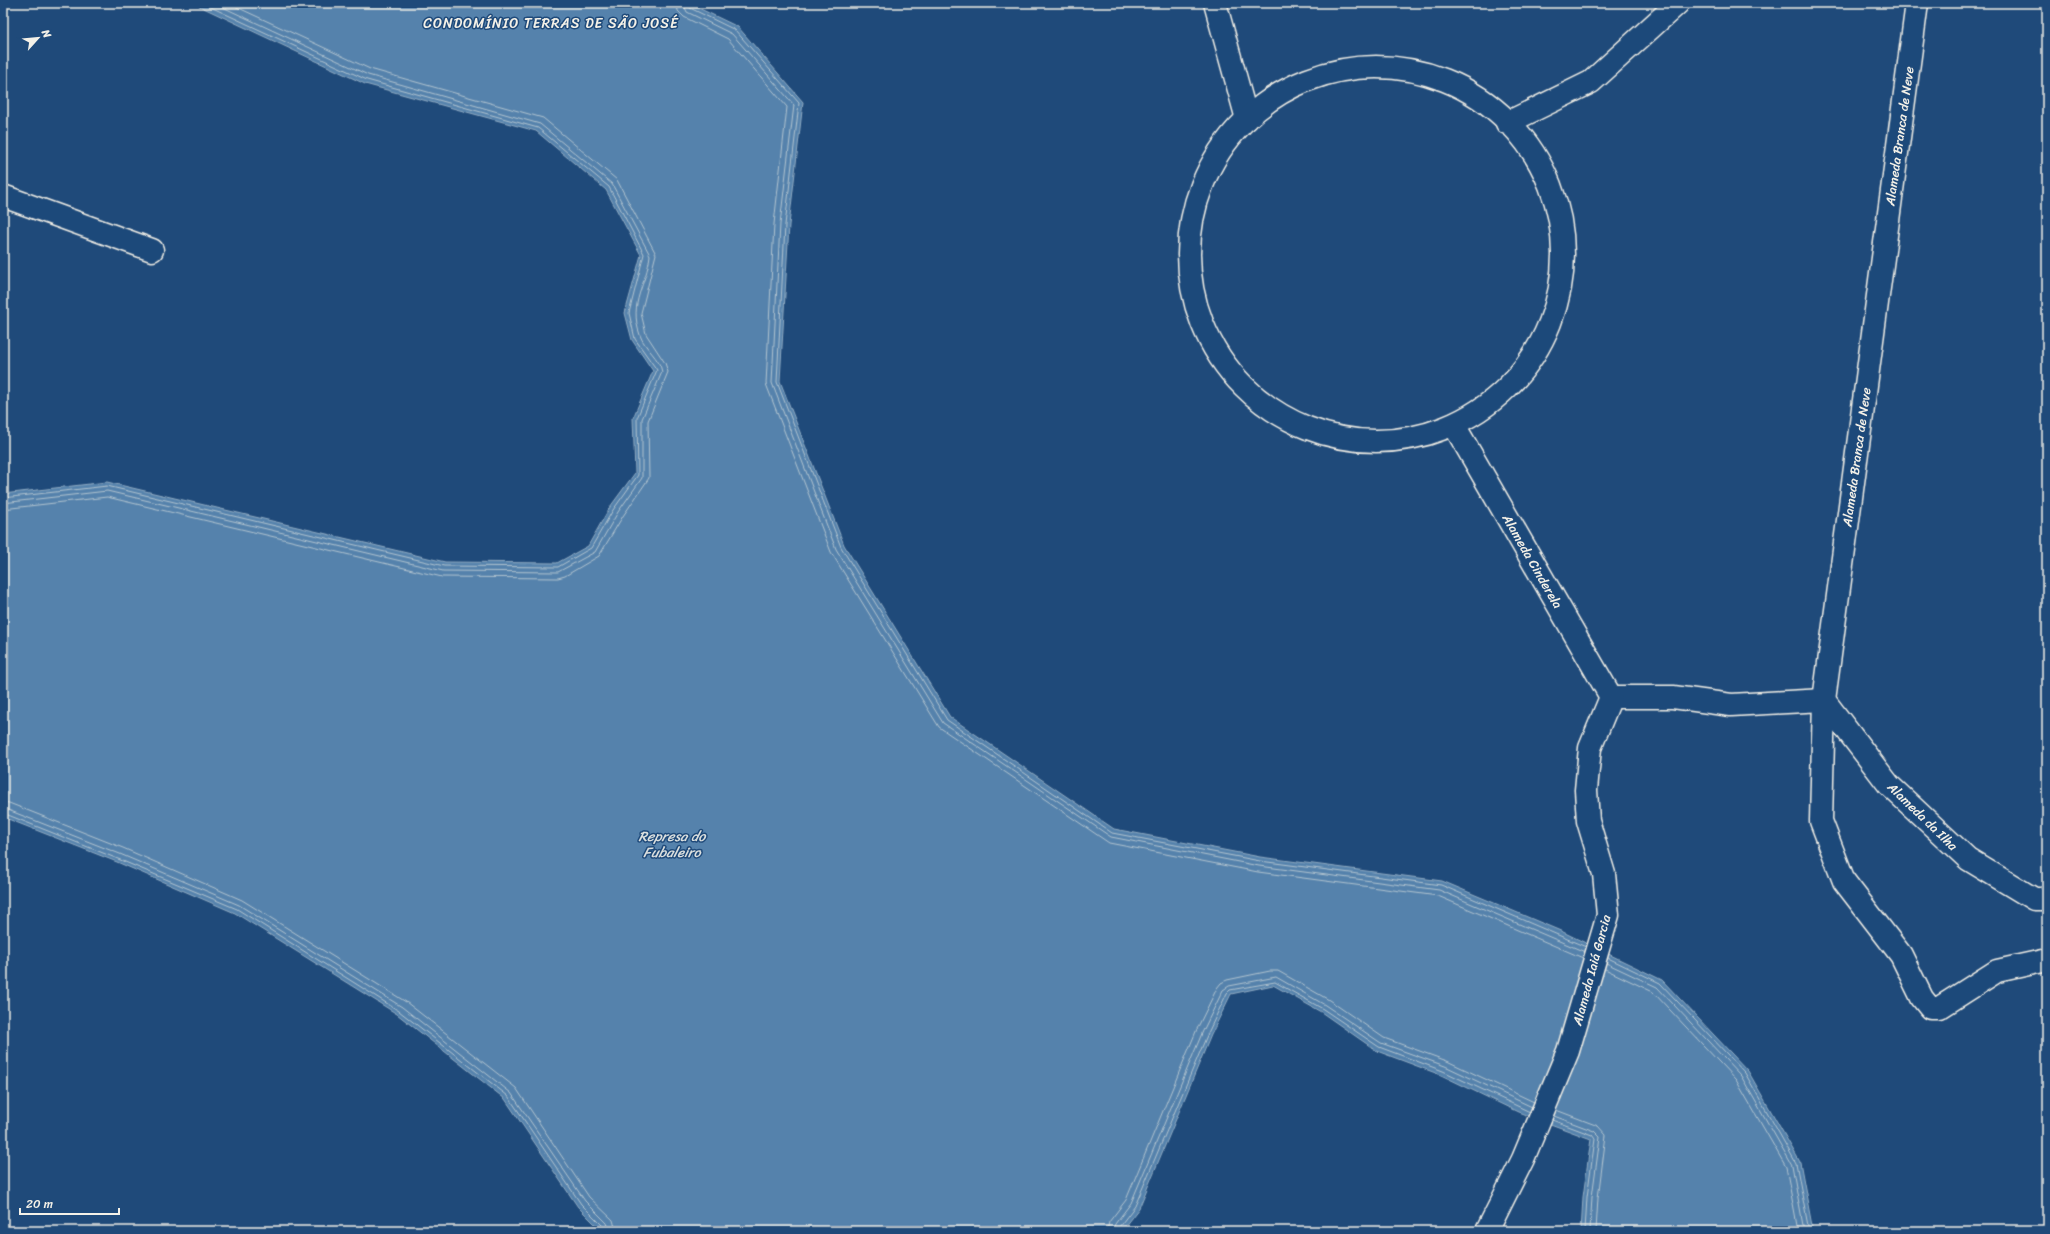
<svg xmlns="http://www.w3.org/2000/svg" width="2050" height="1234" viewBox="0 0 2050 1234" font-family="Sriracha,sans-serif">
<rect width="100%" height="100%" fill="#1f4a7a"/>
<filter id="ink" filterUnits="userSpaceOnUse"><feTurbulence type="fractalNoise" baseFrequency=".025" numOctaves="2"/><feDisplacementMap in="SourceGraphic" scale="8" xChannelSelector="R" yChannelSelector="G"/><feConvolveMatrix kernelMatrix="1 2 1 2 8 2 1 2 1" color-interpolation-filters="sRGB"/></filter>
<g filter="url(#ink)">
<path fill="#5482ac" stroke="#94aec4" d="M193,3H688L738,27L803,102L789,225L780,381L844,545L950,717L1114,829L1260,857L1442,881L1563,932L1662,980L1748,1071L1800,1162L1813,1231H1581L1583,1197L1591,1139L1518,1112L1441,1075L1377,1051L1321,1012L1273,985L1231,994L1211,1035L1139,1208L1121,1231H602L578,1207L505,1099L397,1014L235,913L117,862L3,817V494L107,482L445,562L557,563L588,546L610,507L635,473L633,418L653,371L632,340L625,313L641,255L606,190L536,131L365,84Z"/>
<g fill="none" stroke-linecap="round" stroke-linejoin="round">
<g stroke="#b4c5d0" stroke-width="1">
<path d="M677,3L678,11L684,17L728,39L787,107L774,224L766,384L831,552L939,727L1109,843L1258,872L1438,896L1583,958"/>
<path d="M683,3L687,12L732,34L794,105L780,224L772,383L836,549L943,723L1111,837L1259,866L1439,890L1585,952"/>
<path d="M688,3L690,8L735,30L799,103L785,225L777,382L841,547L947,720L1112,833L1260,861L1441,885L1586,947"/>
<path d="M3,498L107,486L444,566L558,567L591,548L613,510L638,475L637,418L657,370L635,339L629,313L644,254L609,187L538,128L367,80L202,3"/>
<path d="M3,503L107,491L443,571L558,572L595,552L618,512L642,478V419L662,372C660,358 644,348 640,335C628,302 647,285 650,255L612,184L540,124L368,75L214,3"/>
<path d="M3,509L107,497L442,577L558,578L565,576L599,556L623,516L649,478L648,421L668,372L665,363L646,334L641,313L656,254L617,180L543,118L370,69L228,3"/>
<path d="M3,802L9,803L123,848L242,900L406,1002L516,1088L589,1197L613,1220L616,1231"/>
<path d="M3,808L120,854L239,905L402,1007L511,1093L585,1201L607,1223L610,1231"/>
<path d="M3,813L118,859L237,909L399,1011L508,1096L581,1204L604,1227L605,1231"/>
<path d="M1608,958L1660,983L1745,1073L1796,1163L1809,1231"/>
<path d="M1606,963L1657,987L1741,1076L1792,1165L1804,1231"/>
<path d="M1605,969L1653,992L1736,1080L1786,1167L1798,1231"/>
<path d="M1556,1110L1598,1126L1606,1135L1598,1198L1596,1231"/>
<path d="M1554,1116L1594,1131L1600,1137L1592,1197L1590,1231"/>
<path d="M1552,1120L1592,1135L1595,1139L1587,1197L1585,1231"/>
<path d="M1107,1231L1109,1222L1126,1200L1197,1029L1217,988L1221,983L1227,980L1270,971H1278L1329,1000L1384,1038L1447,1061L1534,1102"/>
<path d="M1113,1231L1115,1224L1131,1203L1203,1031L1223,990L1229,986L1276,977L1325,1005L1381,1043L1445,1066L1532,1107"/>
<path d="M1118,1231L1119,1227L1135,1206L1208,1033L1227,993L1230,990L1275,982L1323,1009L1379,1047L1443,1071L1530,1112"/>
</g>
<defs>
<g id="street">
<path d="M1215,3L1247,119"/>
<path d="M1917,3L1824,700L1821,821L1844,881L1901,955L1922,998L1930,1008H1939L1997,971L2047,960"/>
<circle cx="1376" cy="254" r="187"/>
<path d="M1507,123L1591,82L1678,3"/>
<path d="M3,196L152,250"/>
<path d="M1454,425L1611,697"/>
<path d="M1611,697H1673L1731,705L1824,700"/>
<path d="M1824,700L1889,785L1968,859L2034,899H2047"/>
<path d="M1487,1231L1523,1159L1568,1051L1608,915L1604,874L1588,821L1586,790L1590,748L1611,697"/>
</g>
</defs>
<use href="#street" stroke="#f4f1e8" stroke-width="25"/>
<use href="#street" stroke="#1f4a7a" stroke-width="22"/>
</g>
</g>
<g text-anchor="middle" stroke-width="3" stroke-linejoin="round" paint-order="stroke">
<g font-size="13" fill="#f4f1e8" stroke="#1f4a7a">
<text transform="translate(1899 136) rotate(-82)" y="5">Alameda Branca de Neve</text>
<text transform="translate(1856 457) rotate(-82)" y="5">Alameda Branca de Neve</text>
<text transform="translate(1533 561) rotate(60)" y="5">Alameda Cinderela</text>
<text transform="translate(1923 816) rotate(44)" y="5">Alameda da Ilha</text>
<text transform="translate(1591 970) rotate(-75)" y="5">Alameda Iaiá Garcia</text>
</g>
<g font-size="14" letter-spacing="1" fill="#f4f1e8" stroke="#1f4a7a">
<text x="551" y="28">CONDOMÍNIO TERRAS DE SÃO JOSÉ</text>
</g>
<g font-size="14" font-style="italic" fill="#dce0df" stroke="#1f4a7a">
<text x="672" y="841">Represa do<tspan x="672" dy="16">Fubaleiro</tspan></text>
</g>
</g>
<rect width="2050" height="1234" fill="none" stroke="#1f4a7a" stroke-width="16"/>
<rect x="8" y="8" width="2034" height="1218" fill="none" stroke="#f4f1e8" stroke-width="1.5" filter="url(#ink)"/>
<g transform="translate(38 38) rotate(63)" stroke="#1f4a7a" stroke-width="3" paint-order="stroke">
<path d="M0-3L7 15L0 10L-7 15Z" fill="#f4f1e8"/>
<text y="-6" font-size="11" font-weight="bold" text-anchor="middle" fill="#f4f1e8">N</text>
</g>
<path d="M20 1208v6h99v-6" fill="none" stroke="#f4f1e8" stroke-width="2"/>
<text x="26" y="1208" font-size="12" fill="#f4f1e8" stroke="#1f4a7a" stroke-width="3" paint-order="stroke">20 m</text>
</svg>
